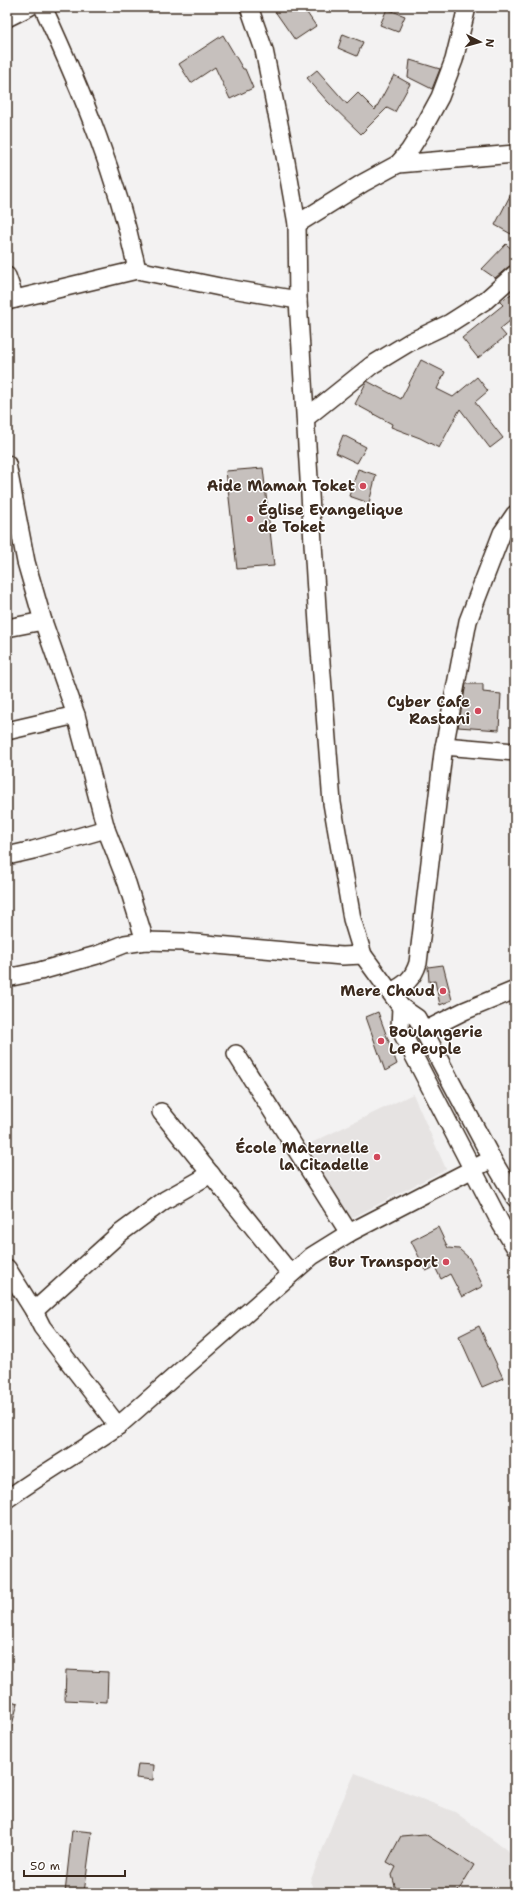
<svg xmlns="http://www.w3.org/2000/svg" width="522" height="1900" viewBox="0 0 522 1900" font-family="'Shantell Sans',sans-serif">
<rect width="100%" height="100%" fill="#f3f2f2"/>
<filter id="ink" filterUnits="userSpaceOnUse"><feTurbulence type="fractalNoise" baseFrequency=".025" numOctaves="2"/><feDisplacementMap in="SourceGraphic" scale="8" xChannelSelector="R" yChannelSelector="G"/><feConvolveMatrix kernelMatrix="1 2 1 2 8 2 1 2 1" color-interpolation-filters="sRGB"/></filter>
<g filter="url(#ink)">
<g fill="#e6e3e2">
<path d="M413,1094L446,1169L348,1220L307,1145Z"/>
<path d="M355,1773L455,1812L515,1856V1889L510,1893H316L310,1882L335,1817Z"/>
</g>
<g fill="#c6c0bd" stroke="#3b2a1e">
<path d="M272,7H303L316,26L295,40Z"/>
<path d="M387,9L405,16L398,32L380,25Z"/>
<path d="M343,34L363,42L357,56L338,48Z"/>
<path d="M223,35L243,69H245L253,88L230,99L215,67L191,83L179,64Z"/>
<path d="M410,60L440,69L432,89L408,77Z"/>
<path d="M317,70L347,104L358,93L375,110L394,75L410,84L395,112L387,108L361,134L328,102L307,78Z"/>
<path d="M515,186V227L511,234L495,225Z"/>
<path d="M506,244L515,252V264L508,267L495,278L482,269Z"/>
<path d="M515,287V317L500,329L506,336L478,358L462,338L503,305L500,302L514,292L512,290Z"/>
<path d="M421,360L445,372L437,389L453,397L477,377L488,391L475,402L503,438L490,448L460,409L439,448L420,438L391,427L392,424L355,404L367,381L401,399Z"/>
<path d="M343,435L366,447L357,463L336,453Z"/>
<path d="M263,468L274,566L237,569L226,471Z"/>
<path d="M358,469L376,475L369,503L349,496Z"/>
<path d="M466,684H483V692L501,694L499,730L458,727Z"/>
<path d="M443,965L452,1000L440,1005L435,981L429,982L428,967Z"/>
<path d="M378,1012L397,1064L385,1071L366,1017Z"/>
<path d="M438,1227L448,1248L459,1249L469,1258L483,1286L462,1297L450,1274L441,1279L435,1267L426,1271L411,1241Z"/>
<path d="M479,1326L503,1378L482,1387L459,1336Z"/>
<path d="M66,1670L108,1672L107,1702L65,1700Z"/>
<path d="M7,1700L18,1703L10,1732H7Z"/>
<path d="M138,1764L154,1765L153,1780L136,1778Z"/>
<path d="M72,1830L92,1832L84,1893H65Z"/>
<path d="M425,1834L474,1865L457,1893H401L396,1890L392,1875L396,1867L387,1862L401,1836Z"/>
</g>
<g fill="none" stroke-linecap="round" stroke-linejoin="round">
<defs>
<g id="minor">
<path d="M43,7C82,92 118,178 137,270"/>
<path d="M249,7L264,50L282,139L297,224L298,300L318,624L332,803L352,919L363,955L401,1007L417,1018L492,1159L515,1198"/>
<path d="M7,18L29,7"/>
<path d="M398,164L515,154"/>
<path d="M297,224L363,183L398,164L409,151L421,132L440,97L454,60L467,7"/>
<path d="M7,276L15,299"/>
<path d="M7,301L137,270L220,287L298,300"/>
<path d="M307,417L372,365L410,342L450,323L486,300L515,274"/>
<path d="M7,464L26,562L43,621L76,715L106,829L127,883L145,941"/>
<path d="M7,628L43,621"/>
<path d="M7,731L76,715"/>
<path d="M444,746L515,752"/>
<path d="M7,856L33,850L106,829"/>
<path d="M7,978L40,971L97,955L125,944L145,941L183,942L342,956L363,955"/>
<path d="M391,992C405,985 413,979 418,963L443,753L468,621L502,533L515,514"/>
<path d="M401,1007L400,1029L501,1224L515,1247"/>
<path d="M424,1031L464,1011L515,990"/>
<path d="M236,1054L349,1233"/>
<path d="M161,1112L290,1273"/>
<path d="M7,1268L34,1311L42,1327L118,1426"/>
<path d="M34,1311L119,1234L165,1200L211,1174"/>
<path d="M7,1499C43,1473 82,1451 118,1426L312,1256L349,1233L492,1159"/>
</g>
</defs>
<use href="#minor" stroke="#3b2a1e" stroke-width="20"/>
<use href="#minor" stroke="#fff" stroke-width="17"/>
</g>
</g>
<g fill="#d1495b" stroke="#fff" stroke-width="1.5">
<circle cx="363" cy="486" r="4"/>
<circle cx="250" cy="519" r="4"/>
<circle cx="478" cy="711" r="4"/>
<circle cx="443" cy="991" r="4"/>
<circle cx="381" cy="1041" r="4"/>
<circle cx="377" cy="1157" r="4"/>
<circle cx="446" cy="1262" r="4"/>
</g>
<g text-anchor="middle" stroke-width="3" stroke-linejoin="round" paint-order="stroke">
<g font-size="15" font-weight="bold" fill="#3b2a1e" stroke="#fff" text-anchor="end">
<text x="355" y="491">Aide Maman Toket</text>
<text x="258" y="515" text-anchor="start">Église Evangelique<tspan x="258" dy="17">de Toket</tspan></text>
<text x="470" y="707">Cyber Cafe<tspan x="470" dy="17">Rastani</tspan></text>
<text x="435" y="996">Mere Chaud</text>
<text x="389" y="1037" text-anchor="start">Boulangerie<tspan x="389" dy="17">Le Peuple</tspan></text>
<text x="369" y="1153">École Maternelle<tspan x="369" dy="17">la Citadelle</tspan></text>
<text x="438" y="1267">Bur Transport</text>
</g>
</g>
<rect width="522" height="1900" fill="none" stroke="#fff" stroke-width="24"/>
<rect x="12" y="12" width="498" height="1876" fill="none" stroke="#3b2a1e" stroke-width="1.5" filter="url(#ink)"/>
<g transform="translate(480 42) rotate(96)" stroke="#ffffff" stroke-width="3" paint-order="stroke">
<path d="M0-3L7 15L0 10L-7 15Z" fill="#3b2a1e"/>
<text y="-6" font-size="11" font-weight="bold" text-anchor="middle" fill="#3b2a1e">N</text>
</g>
<path d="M24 1870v6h101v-6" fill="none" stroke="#3b2a1e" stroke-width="2"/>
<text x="30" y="1870" font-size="12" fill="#3b2a1e" stroke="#ffffff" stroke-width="3" paint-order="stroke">50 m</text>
</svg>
